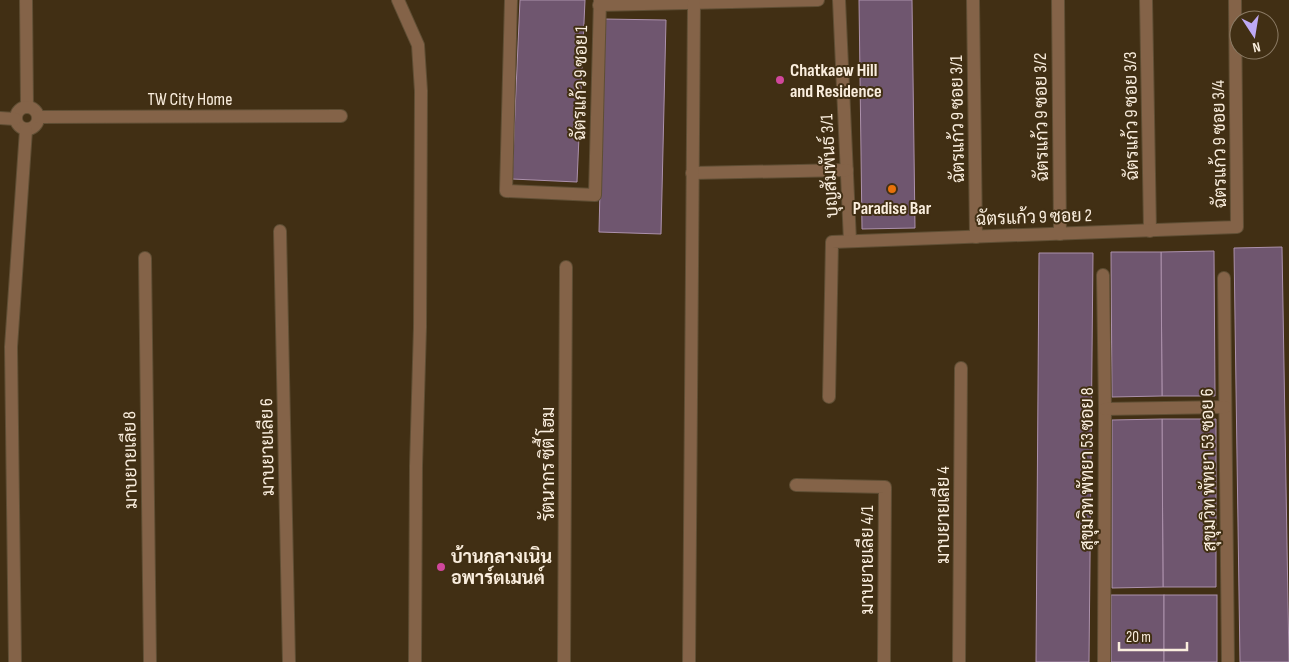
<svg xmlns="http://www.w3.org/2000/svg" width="1289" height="662" viewBox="0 0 1289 662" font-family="'Sofia Sans Condensed',Sarabun,sans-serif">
<rect width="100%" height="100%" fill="#412f14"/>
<g fill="#6f566f" stroke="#ac91ac">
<path d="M520,0H585L577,182L512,179Z"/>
<path d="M859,0H912L915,228L862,229Z"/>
<path d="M604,19L666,20L661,234L599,232Z"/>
<path d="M1282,247L1289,662H1240L1234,248Z"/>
<path d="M1214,251L1215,396H1162L1161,252Z"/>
<path d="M1111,252H1161L1162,396L1112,397Z"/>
<path d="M1039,253H1093L1089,662H1036Z"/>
<path d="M1162,419H1216V587H1163Z"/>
<path d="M1162,419L1163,587L1112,588V420Z"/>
<rect x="1111" y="595" width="53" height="67"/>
<rect x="1164" y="595" width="53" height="67"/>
</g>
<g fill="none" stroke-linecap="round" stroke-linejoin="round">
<defs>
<g id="street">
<path d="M26,0L27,107"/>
<path d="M398,0L418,45L421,91L420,327L416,466L415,662"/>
<path d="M511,0L506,191L595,195L600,0"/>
<path d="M839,0L850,241"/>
<path d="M973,0L976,237"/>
<path d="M1058,0L1060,234"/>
<path d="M1146,0L1150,231"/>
<path d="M599,5L818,0"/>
<circle cx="27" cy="118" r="11"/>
<path d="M38,117L341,116"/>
<path d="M0,118L15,119"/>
<path d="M692,173L847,170"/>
<path d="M280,231L289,662"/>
<path d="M145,258L150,662"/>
<path d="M1103,275L1105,409L1104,662"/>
<path d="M1224,278L1228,662"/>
<path d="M829,397L832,242L1237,227L1235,0"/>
<path d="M1105,409L1225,407"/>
<path d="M796,485L885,487L884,662"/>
<path d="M15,662L11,347L26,130"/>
<path d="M564,662L566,267"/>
<path d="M689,662L694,3"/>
<path d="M959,662L961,368"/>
</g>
</defs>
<use href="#street" stroke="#5f4e34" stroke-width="14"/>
<use href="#street" stroke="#846348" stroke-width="12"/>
</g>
<g fill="#d1479c" stroke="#412f14" stroke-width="2">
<circle cx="780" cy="80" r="5"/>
<circle cx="441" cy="567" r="5"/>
</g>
<circle fill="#e8710a" stroke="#412f14" stroke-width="2" cx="892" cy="189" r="5"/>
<g text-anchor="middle" stroke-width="4" stroke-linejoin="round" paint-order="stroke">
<g font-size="18" font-weight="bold" fill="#faeede" stroke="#412f14" text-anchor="start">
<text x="790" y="76">Chatkaew Hill<tspan x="790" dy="21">and Residence</tspan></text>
<text x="892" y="214" text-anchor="middle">Paradise Bar</text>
<text x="451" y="563">บ้านกลางเนิน<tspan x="451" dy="21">อพาร์ตเมนต์</tspan></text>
</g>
<g font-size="18" fill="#faeede" stroke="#412f14">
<text transform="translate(580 83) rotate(-89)" y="6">ฉัตรแก้ว 9 ซอย 1</text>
<text x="190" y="105">TW City Home</text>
<text transform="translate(1131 116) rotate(-91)" y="6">ฉัตรแก้ว 9 ซอย 3/3</text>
<text transform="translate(1041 117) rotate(-91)" y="6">ฉัตรแก้ว 9 ซอย 3/2</text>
<text transform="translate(957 119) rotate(-91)" y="6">ฉัตรแก้ว 9 ซอย 3/1</text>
<text transform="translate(1219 144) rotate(-91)" y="6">ฉัตรแก้ว 9 ซอย 3/4</text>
<text transform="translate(829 166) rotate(-93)" y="6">บุญสัมพันธ์ 3/1</text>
<text transform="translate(1034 217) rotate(-2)" y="6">ฉัตรแก้ว 9 ซอย 2</text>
<text transform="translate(267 447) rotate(-91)" y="6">มาบยายเลีย 6</text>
<text transform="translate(130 460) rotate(-91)" y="6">มาบยายเลีย 8</text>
<text transform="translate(548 464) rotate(-90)" y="6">รัตนากร ซิตี้ โฮม</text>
<text transform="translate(1087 469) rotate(-90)" y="6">สุขุมวิท พัทยา 53 ซอย 8</text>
<text transform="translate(1208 470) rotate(-91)" y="6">สุขุมวิท พัทยา 53 ซอย 6</text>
<text transform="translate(943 515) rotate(-90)" y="6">มาบยายเลีย 4</text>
<text transform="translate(867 560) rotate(-90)" y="6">มาบยายเลีย 4/1</text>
</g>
</g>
<g transform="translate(1254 35) rotate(168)"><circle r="24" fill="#412f14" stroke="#8b7b65"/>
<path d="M0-4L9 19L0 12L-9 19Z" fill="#bea9f5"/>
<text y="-8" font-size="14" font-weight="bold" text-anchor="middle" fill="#faeede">N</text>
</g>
<path d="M1119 642v8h68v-8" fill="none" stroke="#faeede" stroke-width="2.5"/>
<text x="1126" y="642" font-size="15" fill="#faeede" stroke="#412f14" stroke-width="4" paint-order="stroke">20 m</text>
</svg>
